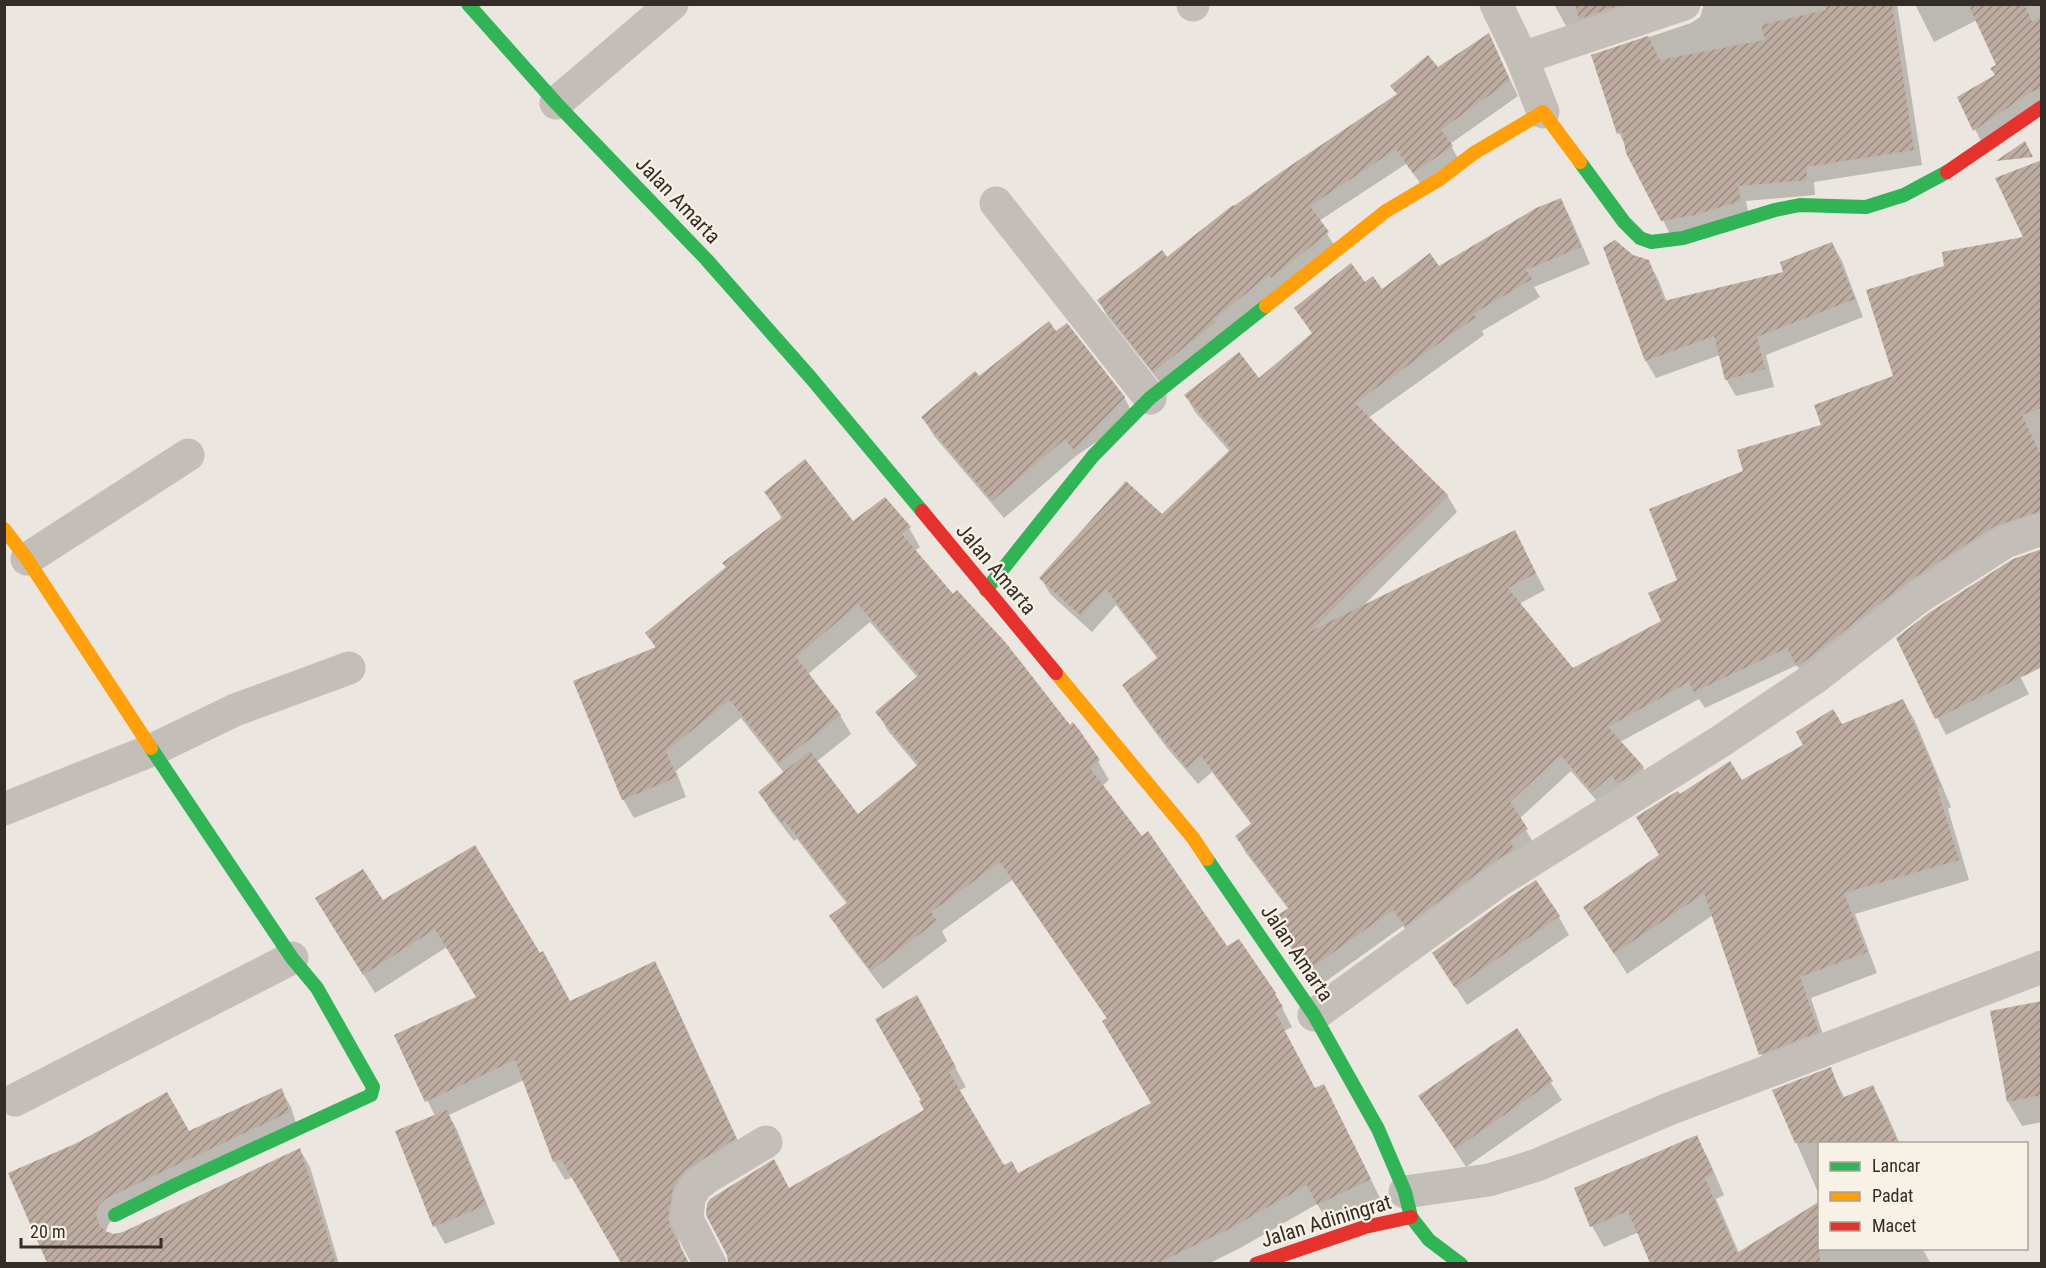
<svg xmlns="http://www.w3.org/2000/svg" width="2046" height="1268" viewBox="0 0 2046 1268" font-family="'Roboto Condensed',sans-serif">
<defs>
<pattern id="building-hatch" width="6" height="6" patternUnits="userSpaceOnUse" patternTransform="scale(1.5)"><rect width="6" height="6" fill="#beaca1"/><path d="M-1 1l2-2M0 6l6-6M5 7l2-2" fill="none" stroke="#9b8c83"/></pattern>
</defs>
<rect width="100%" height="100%" fill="#ebe6df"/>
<g fill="#0003" fill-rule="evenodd">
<path d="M1554,4H1677L1573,39Z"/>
<path d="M1704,4H1897L1922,165L1814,182L1815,195L1746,201L1749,216L1671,236L1619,133L1593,56L1691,23L1700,17Z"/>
<path d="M1915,4H2042V108L1984,147L1959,97L1997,75V65L1977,20L1934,42Z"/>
<path d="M1488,35L1518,96L1450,144L1460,162L1423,187L1406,164L1319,221L1336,248L1163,386L1107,316L1099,301L1167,259L1398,95L1392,86L1438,69Z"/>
<path d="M2042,176V529L1808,683L1797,665L1705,708L1699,699L1620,742L1643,768L1652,785L1603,808L1571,771L1519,819L1536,847L1415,942L1403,926L1318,987L1273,920L1289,910L1246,853L1237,837L1252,825L1212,772L1198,784L1167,748L1133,702L1124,685L1158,659L1116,605L1092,632L1051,595L1041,579L1162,516L1230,452L1195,412L1186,396L1258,380L1313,334L1296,308L1364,284L1382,291L1439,268L1561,200L1570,217L1590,264L1534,287L1540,297L1482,331L1484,335L1368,418L1447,495L1457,512L1362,607L1514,532L1545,590L1519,604L1573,669L1663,622L1679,581L1745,472L1823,426L1894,377L1946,267L2025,238Z"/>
<path d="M1832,243L1842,261L1863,317L1766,355L1774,387L1736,396L1726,379L1720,355L1656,378L1646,361L1605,248L1648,261L1658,279L1667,302L1785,273Z"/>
<path d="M1056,333L1124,397L1134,416L1076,456L1004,518L934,436L923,418L979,378Z"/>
<path d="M766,493L853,523L909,528L920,547L915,551L1098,761L1109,780L1102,786L1226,948L1275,994L1292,1027L1284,1031L1315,1090L1323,1086L1334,1105L1380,1198L1329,1223L1317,1204L1242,1247L1208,1264H730L728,1255L790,1190L926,1110L927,1016L966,1087L958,1091L1003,1167L1018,1174L1153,1104L1108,1020L1012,880L942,931L947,941L883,989L842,935L831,916L847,904L797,839L794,841L771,811L760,792L784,773L741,718L676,771L686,797L634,818L623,799L656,648L647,633L727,568L782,519ZM870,622L918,678L877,712L888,731L918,767L858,816L816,762L851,734L840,715L808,674Z"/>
<path d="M1898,639L2009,654L2029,694L1946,735Z"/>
<path d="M1903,700L1915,721L1951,807L1948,809L1969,880L1855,914L1877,973L1811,998L1829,1053L1772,1074L1761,1054L1713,915L1627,974L1585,907L1660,856L1679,796L1742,782L1841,726Z"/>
<path d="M474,847L570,1002L655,963L665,982L746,1158L695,1190L678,1237L681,1248L688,1264H616L621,1261L573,1177L565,1180L554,1161L524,1080L449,1115L457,1130L495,1224L445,1244L435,1226V1116L396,1036L478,998L447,947L375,993L328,918L382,902Z"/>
<path d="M1559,917L1569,935L1467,1005L1434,953Z"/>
<path d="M2042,1003V1122L2022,1126L2008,1102Z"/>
<path d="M1516,1030L1562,1100L1466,1167L1420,1097Z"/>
<path d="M1830,1069L1845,1099L1872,1087L1883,1105L1900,1144H1820V1197L1774,1091Z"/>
<path d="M281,1090L291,1107L298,1130L109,1223L105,1233L114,1235L124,1233L300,1150L310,1167L339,1264H49L9,1174L189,1133Z"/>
<path d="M1696,1137L1708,1158L1724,1195L1716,1199L1739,1253L1820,1248H1922L1931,1264H1653L1639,1232L1604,1247L1592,1226L1576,1189Z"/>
</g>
<g fill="url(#building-hatch)">
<path d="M1575,4H1623L1579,19Z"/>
<path d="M1824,4H1892L1914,150L1806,167L1807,180L1738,186L1741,201L1694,215L1661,221L1626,153L1622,132L1617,134L1591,55L1648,36L1660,60L1765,40L1761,25L1826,10Z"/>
<path d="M1968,4H2024L2032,22L2042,16V88L2031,92L1973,131L1957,97L1995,75L1990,68L1996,65Z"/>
<path d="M1489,33L1510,80L1441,130L1453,146L1413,173L1396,149L1310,206L1329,232L1271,278L1269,275L1214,319L1216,322L1153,372L1097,300L1162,250L1167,257L1233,205L1234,206L1284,170L1397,94L1390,86L1428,55L1438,67Z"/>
<path d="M2025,141L2033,157L1996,161Z"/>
<path d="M2042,160L2041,408L2022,415L2042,458V511L1995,526L1909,581L1797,667L1787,648L1694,692L1689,682L1608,727L1644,767L1617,784L1612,775L1592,792L1561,755L1510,802L1528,829L1510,841L1514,849L1489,865L1405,926L1393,910L1307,971L1271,919L1289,908L1235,836L1252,823L1201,756L1187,768L1156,731L1122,685L1158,657L1106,589L1081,616L1039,578L1126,481L1162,514L1231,449L1184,395L1239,352L1259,378L1312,333L1294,308L1351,263L1365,282L1373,276L1382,289L1430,253L1439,266L1536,208L1561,198L1581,247L1526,270L1532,279L1473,314L1476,317L1355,403L1448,495L1311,631L1515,530L1536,573L1508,588L1573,668L1661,621L1648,593L1677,580L1649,509L1743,471L1737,450L1821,425L1814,405L1893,376L1866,290L1944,266L1942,252L2023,237L1995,178Z"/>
<path d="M1615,240L1633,255L1649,260L1664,301L1783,272L1780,262L1832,242L1855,299L1757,337L1765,369L1725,380L1714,336L1645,361L1603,247Z"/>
<path d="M1049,321L1056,331L1067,323L1125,397L1074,450L1065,439L992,501L921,417L975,371L979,376Z"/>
<path d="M805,459L853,521L885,497L911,527L902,534L953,594L957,590L1006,643L1070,725L1073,722L1080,731L1100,760L1090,768L1142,836L1148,831L1227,946L1239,939L1276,993L1275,994L1283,1007L1275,1012L1315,1088L1324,1084L1371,1179L1317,1205L1307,1185L1231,1228L1158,1263H728L727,1255L706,1215L707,1204L710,1199L774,1159L789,1188L924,1110L919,1101L921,1100L875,1019L917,995L956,1067L949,1072L1004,1165L1012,1161L1018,1173L1151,1103L1102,1021L1107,1018L1000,862L931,912L937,921L871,971L829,916L848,902L785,821L782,823L758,792L810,751L858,814L919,764L875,712L919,675L858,604L796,657L841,715L779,763L730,700L666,751L677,777L622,800L573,681L656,647L645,633L726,567L722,563L783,517L764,492Z"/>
<path d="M2042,549V667L1935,719L1896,638L1930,612L2013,559Z"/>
<path d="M1903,699L1941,786L1937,788L1959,860L1844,893L1867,952L1800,977L1819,1032L1759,1055L1704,893L1614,954L1583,907L1659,855L1636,817L1669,796L1678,791L1680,794L1730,761L1742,780L1803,745L1796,732L1833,709L1842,724Z"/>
<path d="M475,845L540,953L543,951L570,1001L655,961L736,1138L685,1171L673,1189L668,1217L670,1227L689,1263H621L561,1159L553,1162L515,1060L425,1102L394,1035L476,997L435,929L363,975L315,898L363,869L383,900Z"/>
<path d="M1536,880L1560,916L1455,988L1432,953L1511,896Z"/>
<path d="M2042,1001V1095L2007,1102L1990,1011Z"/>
<path d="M1517,1028L1553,1081L1455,1149L1418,1096Z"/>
<path d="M1831,1067L1842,1098L1873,1085L1898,1143H1795L1772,1090Z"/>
<path d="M282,1088L289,1112L107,1198L99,1205L96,1213L98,1223L105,1231L114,1234L123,1232L300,1148L336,1263H47L8,1173L77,1143L167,1092L189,1131Z"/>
<path d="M447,1110L486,1205L433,1227L395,1131Z"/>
<path d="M1697,1135L1714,1174L1705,1178L1737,1253L1820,1201V1263H1650L1628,1211L1590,1227L1574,1188Z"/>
</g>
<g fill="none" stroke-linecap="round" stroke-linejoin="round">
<g stroke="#c4beb8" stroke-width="33">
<path d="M1496,4L1522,58L1543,112"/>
<path d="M1193,5V4"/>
<path d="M1522,58L1684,4"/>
<path d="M556,103L672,4"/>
<path d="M996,203L1150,398"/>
<path d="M27,559L188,455"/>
<path d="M4,809L152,750L235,710L349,668"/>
<path d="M1314,1015L1500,880L1721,741L1816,677L1919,597L2005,542L2042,529"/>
<path d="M15,1100L292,958"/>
<path d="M1405,1192L1489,1180L1537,1165L1669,1109L2042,967"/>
<path d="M710,1264L687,1219L689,1198L696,1186L709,1176L766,1142"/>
</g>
<g stroke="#30b455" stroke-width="14">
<path d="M468,4L556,103L706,259L811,378L922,511"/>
<path d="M1580,162L1624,222L1640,238L1651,242L1683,238L1775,210L1800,205L1866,207L1904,195L1947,172"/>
<path d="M986,590L1093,456L1150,398L1266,306"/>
<path d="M1207,859L1314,1015L1378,1129L1405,1192L1411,1217L1429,1240L1461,1264"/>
<path d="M115,1215L175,1185L371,1095L373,1087L317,988L292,958L151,748"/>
</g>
<g stroke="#ff9f0a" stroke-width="14">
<path d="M1266,306L1386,211L1440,179L1474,153L1543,112L1580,162"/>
<path d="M4,529L27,559L151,748"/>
<path d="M1056,673L1193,838L1207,859"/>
</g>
<g stroke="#e5322d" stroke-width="14">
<path d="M1947,172L2042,107"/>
<path d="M922,511L1056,673"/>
<path d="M1256,1264L1365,1227L1411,1217"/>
</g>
</g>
<g text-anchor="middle" stroke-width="4.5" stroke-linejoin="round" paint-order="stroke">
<g font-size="21" fill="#342c27" stroke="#f8f1e6">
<text transform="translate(678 200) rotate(46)" y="7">Jalan Amarta</text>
<text transform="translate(996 569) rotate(50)" y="7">Jalan Amarta</text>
<text transform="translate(1297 953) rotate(56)" y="7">Jalan Amarta</text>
<text transform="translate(1326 1221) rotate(-17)" y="7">Jalan Adiningrat</text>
</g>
</g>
<rect width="2046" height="1268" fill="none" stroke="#342c27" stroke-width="12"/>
<rect x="1818" y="1142" width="210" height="108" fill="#f8f1e6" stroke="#aaa29a" stroke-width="1.5"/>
<rect x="1830" y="1162" width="30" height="9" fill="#30b455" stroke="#aaa29a" stroke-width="1.5"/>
<text x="1872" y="1172" font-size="18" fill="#342c27">Lancar</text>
<rect x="1830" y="1192" width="30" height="9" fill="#ff9f0a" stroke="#aaa29a" stroke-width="1.5"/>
<text x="1872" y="1202" font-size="18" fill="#342c27">Padat</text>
<rect x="1830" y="1222" width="30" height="9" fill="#e5322d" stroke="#aaa29a" stroke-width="1.5"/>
<text x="1872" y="1232" font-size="18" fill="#342c27">Macet</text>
<path d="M21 1238v9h140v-9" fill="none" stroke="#342c27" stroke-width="3"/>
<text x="30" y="1238" font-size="18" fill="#342c27" stroke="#f8f1e6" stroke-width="4.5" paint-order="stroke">20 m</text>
</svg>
